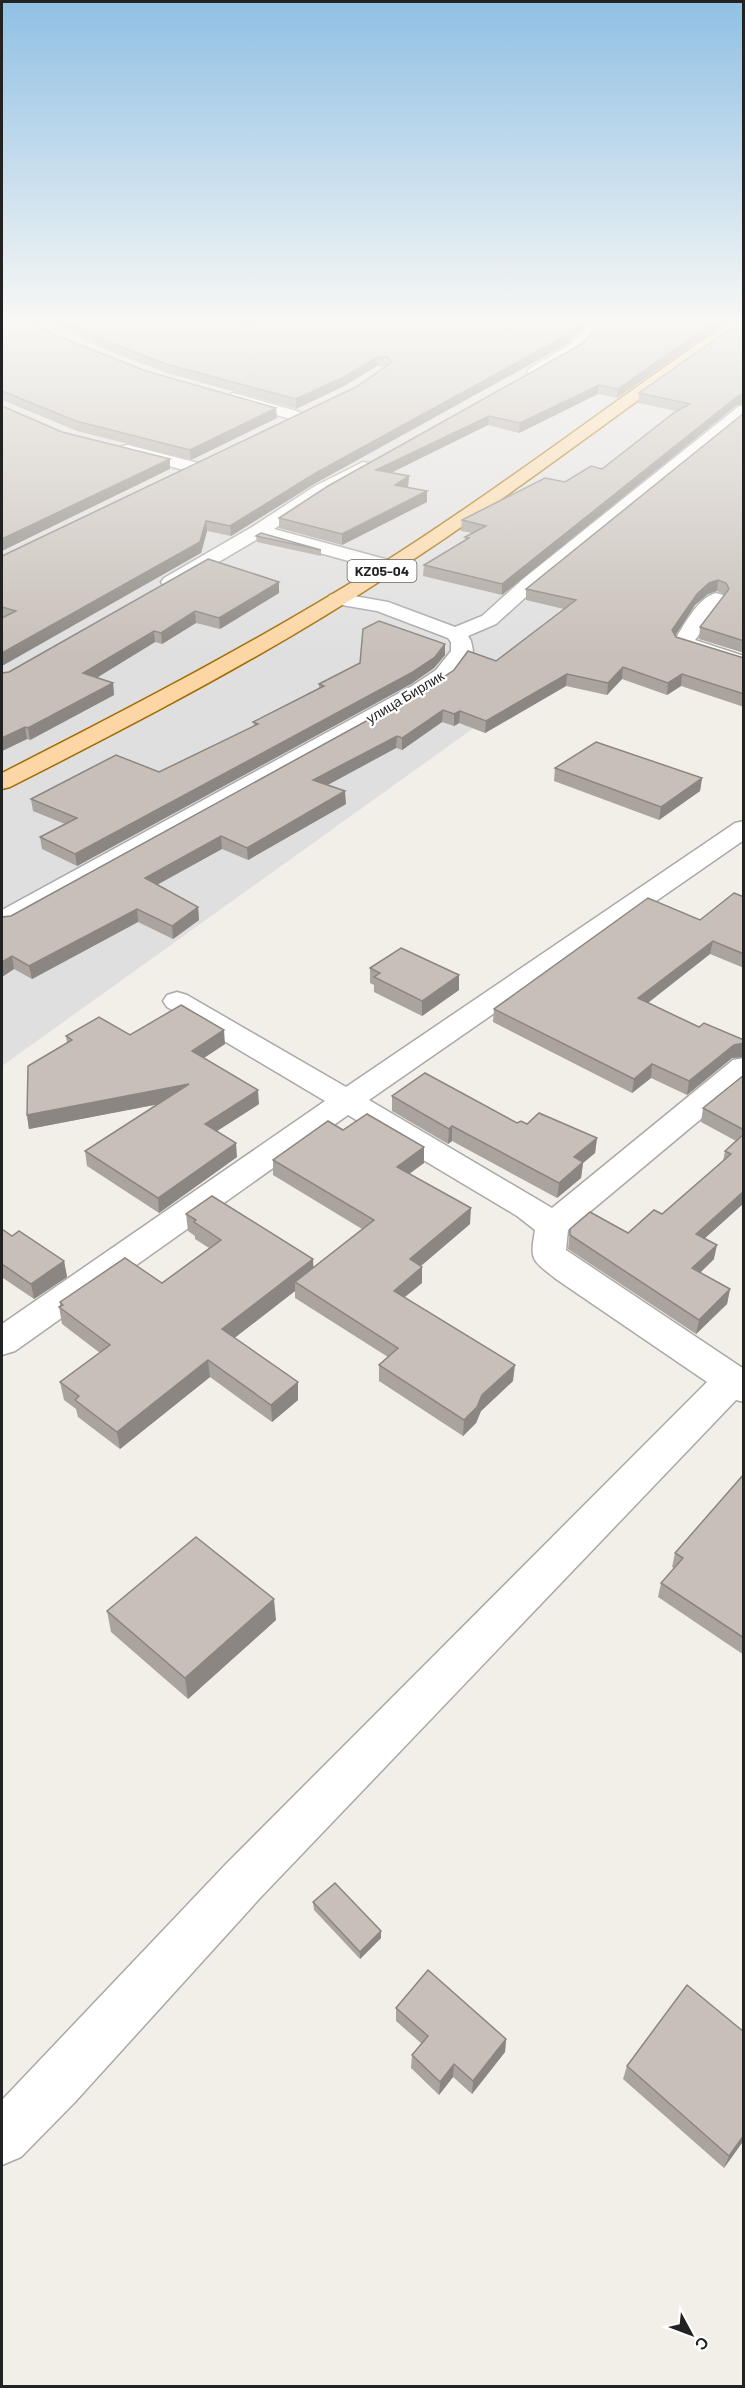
<svg xmlns="http://www.w3.org/2000/svg" width="745" height="2388" viewBox="0 0 745 2388" font-family="Barlow,sans-serif">
<rect width="100%" height="100%" fill="#f2efe9"/>
<path fill="#e0dfdf" d="M2,322H743V535L2,1066Z"/>
<g fill="none" stroke-linecap="round" stroke-linejoin="round">
<defs>
<g id="minor">
<path d="M593,322H608C595,338 549,380 529,375L527,372L529,369L568,346Z"/>
<path d="M233,393L303,413L305,416L297,421L228,401L225,398Z"/>
<path d="M744,405V418L537,587L496,624L468,636L471,641L473,651L452,680L428,696L12,927L2,929V910L412,686L436,670L451,651V642L448,638L377,611L330,603L327,599L330,595L337,593L388,602L455,627L482,616L523,579L738,407Z"/>
<path d="M128,445L198,463L201,467L198,471L192,472L122,454L120,450L122,446Z"/>
<path d="M363,462L369,463L372,467L369,471L327,494L274,529L396,562L399,566L396,570L389,572L261,537L178,586H164L161,582L164,578L252,527L315,486Z"/>
<path d="M716,593L723,595L726,599L695,640L744,656V669L676,647L673,643C683,627 697,598 716,593Z"/>
<path d="M744,821V840L369,1100L552,1208L733,1060L744,1058V1083L568,1230L566,1250L744,1369V1402L736,1400L260,1898L75,2102L21,2157L2,2165V2100L226,1864L707,1382L556,1279C531,1259 530,1261 535,1230L517,1216L348,1115L15,1351L2,1355V1324L325,1101L167,1007L163,1001L167,995L177,992L187,995L346,1087L735,823Z"/>
</g>
<path id="primary" d="M729,322H744V325C625,407 512,496 391,574C269,654 140,721 10,787L2,789V773C128,709 255,643 375,568C497,491 611,403 729,322Z"/>
</defs>
<use href="#minor" stroke="#a9a9a9" stroke-width="3"/>
<use href="#primary" stroke="#a06b00" stroke-width="3"/>
<use href="#minor" fill="#fff" fill-rule="evenodd"/>
<use href="#primary" fill="#fcd6a4" fill-rule="evenodd"/>
</g>
<g fill="#aba49e">
<path d="M2,322L50,333L146,371L277,418L191,460L77,431L2,400Z"/>
<path d="M49,322H236L248,327L251,325L246,322H589L567,344L314,484L231,536L207,531L201,553L2,617V556L356,387L387,366H377L344,386L296,409L167,373L101,348Z"/>
<path d="M725,322L617,398L598,394L519,433L488,425L391,473L409,476L408,487H407L427,502L342,545L279,528V518L580,345Z"/>
<path d="M744,322V404L737,405L502,595L423,576L424,565L465,540V537L472,533L461,531L462,520L602,469L677,411L638,403L639,393Z"/>
<path d="M744,413V653L699,639L700,627L725,595L717,591L708,594L695,605L675,636L676,637L744,658V707L681,686L667,695L622,679L607,695L566,686L485,733L459,723L454,726L442,722L402,750L396,748L327,785L346,804L248,860L222,849L157,884L198,907L199,920L173,939L138,922L32,979L14,969L2,977V917L11,916L496,661L564,609L526,600V589Z"/>
<path d="M256,536L321,550V556L257,542Z"/>
<path d="M279,582V593L220,629L196,623L162,644L155,642L96,678L113,683L114,695L30,740L27,739L2,751V673L9,672Z"/>
<path d="M445,644V655L434,668L411,684L77,866L42,849L40,837L65,824L33,811L31,799L159,772L254,726L253,722L319,688V684Z"/>
<path d="M555,768L702,778L700,791L659,820L554,781Z"/>
<path d="M744,897V968L710,954L648,1003L699,1027L744,1040V1057L732,1058L687,1095L651,1078L632,1093L493,1022L494,1009L700,920Z"/>
<path d="M370,968L459,990L422,1016L374,992V985L370,983Z"/>
<path d="M130,1035L225,1044L204,1058L259,1104L217,1131L237,1157L159,1213L87,1166L85,1151L158,1104L29,1129L27,1115L67,1043L66,1036Z"/>
<path d="M744,1075V1203L705,1238L714,1259L700,1273L730,1289L727,1304L696,1334L568,1249L570,1229L628,1233L662,1214L723,1161L725,1151L736,1141L701,1122L703,1108Z"/>
<path d="M392,1096L517,1123L527,1124L597,1138L595,1153L583,1163L581,1178L557,1198L452,1141L448,1144L392,1111Z"/>
<path d="M343,1130L424,1147V1163L409,1174L470,1224L421,1266L422,1283L404,1297L513,1381L481,1411L476,1423L463,1436L379,1381V1365L388,1357L295,1298V1291L234,1338L298,1400L272,1422L210,1377L120,1449L78,1417L76,1409L64,1400L60,1382L100,1353L62,1324L59,1307L60,1306V1302L162,1283L209,1248L195,1239V1236L188,1231L186,1214L313,1259V1268L362,1229L273,1175V1160Z"/>
<path d="M2,1229L12,1236L64,1261L67,1277L34,1299L3,1278L2,1279Z"/>
<path d="M744,1474V1655L658,1597L661,1583L674,1568L672,1567L675,1553Z"/>
<path d="M107,1611L276,1620L188,1699L111,1632Z"/>
<path d="M313,1902L381,1931V1938L360,1959L314,1910Z"/>
<path d="M396,2008L506,2039L505,2052L472,2094L453,2077L439,2095L411,2068L412,2055L422,2044L396,2021Z"/>
<path d="M744,2032V2140L724,2168L623,2079L627,2066Z"/>
</g>
<g fill="#8b8681">
<path d="M581,322H589L567,344L314,484L231,536L230,526L314,474Z"/>
<path d="M713,322H725L617,398L618,389Z"/>
<path d="M377,357V366L344,386L296,409V399Z"/>
<path d="M599,385L598,394L519,433L520,423Z"/>
<path d="M744,394V404L737,405L502,595V584L738,396Z"/>
<path d="M276,408L277,418L191,460L190,450Z"/>
<path d="M489,416L488,425L376,480V470Z"/>
<path d="M170,459V469L2,551V539Z"/>
<path d="M409,476L408,487L395,495V485Z"/>
<path d="M427,491V502L342,545V534Z"/>
<path d="M206,521L207,531L201,553L2,666V653Z"/>
<path d="M718,580L717,591L708,594L695,605L671,642L672,630L697,594L709,583Z"/>
<path d="M279,582V593L220,629L219,618Z"/>
<path d="M195,611L196,623L162,644L161,633Z"/>
<path d="M154,631L155,642L85,685L83,673Z"/>
<path d="M445,644V655L434,668L411,684L77,866L75,854Z"/>
<path d="M623,667L622,679L607,695L608,683Z"/>
<path d="M567,674L566,686L485,733L486,721Z"/>
<path d="M682,674L681,686L667,695L668,683Z"/>
<path d="M113,683L114,695L30,740L28,728Z"/>
<path d="M443,710L442,722L402,750V738Z"/>
<path d="M460,711L459,723L454,726V714Z"/>
<path d="M25,727L27,739L2,751V738Z"/>
<path d="M397,736L396,748L313,793V780Z"/>
<path d="M702,778L700,791L659,820L661,807Z"/>
<path d="M345,791L346,804L248,860L247,848Z"/>
<path d="M221,836L222,849L146,891L145,878Z"/>
<path d="M198,907L199,920L173,939L172,926Z"/>
<path d="M137,909L138,922L32,979L29,966Z"/>
<path d="M713,941L710,954L636,1012L638,998Z"/>
<path d="M12,956L14,969L2,977V962Z"/>
<path d="M459,975V990L422,1016V1001Z"/>
<path d="M224,1030L225,1044L193,1065L192,1051Z"/>
<path d="M744,1043V1057L732,1058L687,1095L689,1081L734,1045Z"/>
<path d="M652,1064L651,1078L632,1093L634,1079Z"/>
<path d="M189,1084L191,1098L29,1129L27,1115Z"/>
<path d="M258,1090L259,1104L206,1138L205,1124Z"/>
<path d="M452,1126V1141L448,1144L449,1129Z"/>
<path d="M597,1138L595,1153L583,1163L581,1178L557,1198L559,1183L574,1157Z"/>
<path d="M236,1143L237,1157L159,1213L158,1198Z"/>
<path d="M424,1147V1163L397,1183V1167Z"/>
<path d="M744,1191V1203L694,1248L696,1234Z"/>
<path d="M471,1208L470,1224L410,1275V1259Z"/>
<path d="M717,1245L714,1259L689,1283L692,1268Z"/>
<path d="M313,1259L314,1277L295,1282V1291L223,1347L222,1329Z"/>
<path d="M64,1261L67,1277L34,1299L31,1284Z"/>
<path d="M422,1267V1283L394,1306V1291Z"/>
<path d="M730,1289L727,1304L696,1334L699,1320Z"/>
<path d="M208,1360L210,1377L120,1449L117,1432Z"/>
<path d="M515,1365L513,1381L481,1411L476,1423L463,1436L464,1420L482,1395Z"/>
<path d="M298,1382V1400L272,1422L271,1405Z"/>
<path d="M274,1599L276,1620L188,1699L185,1678Z"/>
<path d="M381,1931V1938L360,1959V1952Z"/>
<path d="M506,2039L505,2052L472,2094L473,2081Z"/>
<path d="M454,2064L453,2077L439,2095L440,2082Z"/>
<path d="M744,2135V2140L724,2168L729,2156Z"/>
</g>
<g fill="#c7bfb8" stroke="#8b8681" stroke-width="1.5">
<path d="M2,322H33L50,333L146,371L276,408L190,450L76,421L2,391Z"/>
<path d="M66,322H236L248,327L255,322H581L567,335L314,474L230,526L206,521L200,542L2,653V618L16,611L2,607V556L356,387L392,362L388,357H377L344,377L296,399L166,364L100,339Z"/>
<path d="M603,322H713L618,389L599,385L520,423L489,416L376,470L409,476L395,485L427,491L342,534L279,518L328,486L580,345Z"/>
<path d="M740,322H744V394L738,396L502,584L424,565L469,538L465,537L486,526L462,520L545,478L565,482L591,466L602,469L675,412L690,404L639,393Z"/>
<path d="M2,406L62,432L170,459L2,539Z"/>
<path d="M744,413V641L700,627L729,589L726,583L718,580L709,583L697,594L672,630L676,637L744,658V694L682,674L668,683L623,667L608,683L567,674L486,721L460,711L454,714L443,710L402,738L397,736L313,780L345,791L247,848L221,836L145,878L198,907L172,926L137,909L29,966L12,956L2,962V917L11,916L430,686L454,670L468,651L496,661L576,600L526,589Z"/>
<path d="M261,533L321,550L256,536Z"/>
<path d="M208,559L279,582L219,618L195,611L161,633L154,631L83,673L113,683L28,728L25,727L2,738V673L9,672Z"/>
<path d="M379,621L445,644L435,657L411,673L75,854L40,837L77,818L31,799L116,755L159,772L258,724L253,722L324,686L319,684L360,663L363,629Z"/>
<path d="M596,742L702,778L661,807L555,768Z"/>
<path d="M734,893L744,897V954L713,941L638,998L699,1027L704,1023L744,1040V1043L734,1045L689,1081L652,1064L634,1079L494,1009L648,898L700,920Z"/>
<path d="M401,948L459,975L422,1001L374,977L380,973L370,968Z"/>
<path d="M181,1005L224,1030L192,1051L258,1090L205,1124L236,1143L158,1198L85,1151L189,1084L27,1115L28,1066L72,1040L66,1036L99,1017L130,1035Z"/>
<path d="M425,1073L517,1123L521,1121L527,1124L539,1113L597,1138L574,1157L583,1162L559,1183L452,1126L449,1129L392,1096Z"/>
<path d="M744,1075V1130L703,1108Z"/>
<path d="M367,1114L424,1147L397,1167L471,1208L410,1259L422,1267L394,1291L515,1365L482,1395L477,1407L464,1420L379,1365L398,1348L295,1282L374,1220L273,1160L328,1121L343,1130Z"/>
<path d="M744,1134V1191L696,1234L717,1245L692,1268L730,1289L699,1320L570,1235V1229L590,1212L628,1233L654,1210L662,1214L731,1154L725,1151Z"/>
<path d="M212,1196L313,1259L222,1329L298,1382L271,1405L208,1360L117,1432L75,1400L79,1396L60,1382L110,1345L59,1307L63,1305L60,1302L125,1258L162,1283L221,1240L194,1222L196,1220L186,1214Z"/>
<path d="M2,1229L12,1236L19,1231L64,1261L31,1284L2,1264Z"/>
<path d="M744,1474V1638L661,1583L683,1558L675,1553Z"/>
<path d="M196,1537L274,1599L185,1678L107,1611Z"/>
<path d="M335,1883L381,1931L360,1952L313,1902Z"/>
<path d="M428,1970L506,2039L473,2081L454,2064L440,2082L412,2055L428,2036L396,2008Z"/>
<path d="M687,1985L744,2032V2135L729,2156L627,2066Z"/>
</g>
<linearGradient id="sky" x2="0" y2="1"><stop stop-color="#8fc0e4"/><stop offset="0.49" stop-color="#f9f8f5"/><stop offset="1" stop-color="#f9f8f5" stop-opacity="0"/></linearGradient>
<rect width="745" height="657" fill="url(#sky)"/>
<g text-anchor="middle" stroke-width="4.5" stroke-linejoin="round" paint-order="stroke">
<rect fill="#fff" stroke="#646464" stroke-width="1.5" x="347.5" y="560" width="69" height="22" rx="4.5"/>
<g font-size="14" font-weight="bold" fill="#222">
<text x="382" y="576">KZ05-04</text>
</g>
<g font-size="14" fill="#222" stroke="#fff">
<text transform="translate(405 697) rotate(-31)" y="5">улица Бирлик</text>
</g>
</g>
<rect width="745" height="2388" fill="none" stroke="#222222" stroke-width="6"/>
<g transform="translate(691 2334) rotate(131)" stroke="#ffffff" stroke-width="4.5" paint-order="stroke">
<path d="M0-4.5L10 22L0 15L-10 22Z" fill="#222222"/>
<text y="-9" font-size="16" font-weight="bold" text-anchor="middle" fill="#222222">С</text>
</g>
</svg>
